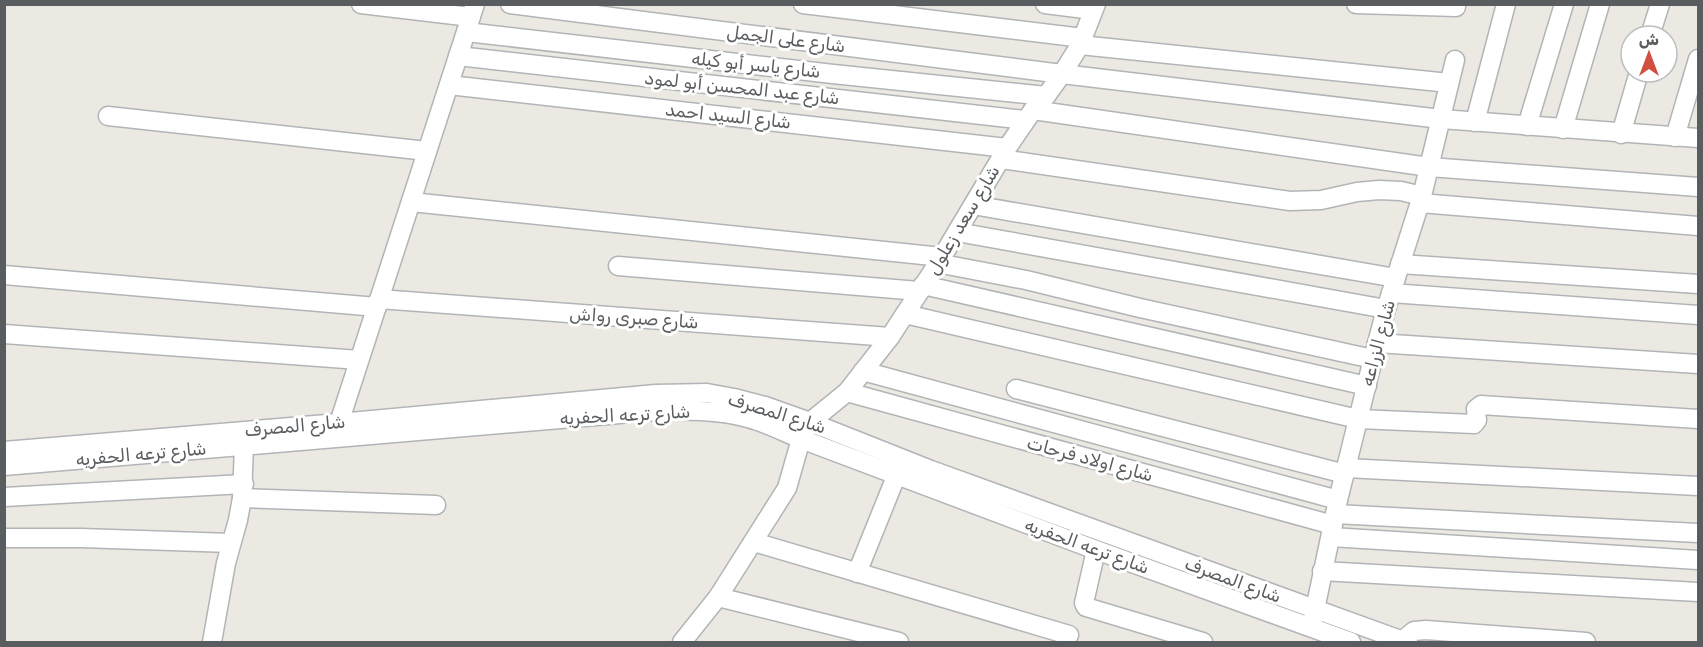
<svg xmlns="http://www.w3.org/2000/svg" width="1703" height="647" viewBox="0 0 1703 647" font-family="Rubik,'Noto Naskh Arabic',sans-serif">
<rect width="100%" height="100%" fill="#ebe9e2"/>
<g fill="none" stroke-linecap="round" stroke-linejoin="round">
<defs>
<g id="minor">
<path d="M361,4L471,17"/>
<path d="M510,4L1062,74L1441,119L1698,138"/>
<path d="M803,4L1083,38"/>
<path d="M1045,4L1093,10"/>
<path d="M1356,4L1456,7"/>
<path d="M466,32L833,74L1046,96"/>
<path d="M1650,36L1660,4"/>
<path d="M1080,45L1449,83"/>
<path d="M458,56L1025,120"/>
<path d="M449,85L1007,148"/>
<path d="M1033,110L1429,167L1698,187"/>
<path d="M108,116L427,151"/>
<path d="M1475,122L1506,4"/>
<path d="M1527,126L1564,4"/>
<path d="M1563,129L1600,4"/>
<path d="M1621,134L1639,72"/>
<path d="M1675,137L1698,59"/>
<path d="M1001,159L1290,201L1321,200L1357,192L1379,190L1401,191L1422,196"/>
<path d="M411,202L942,257"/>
<path d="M1420,203L1698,226"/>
<path d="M973,205L1396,278"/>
<path d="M957,232L1386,309"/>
<path d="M937,263L1026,280L1140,308L1373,359"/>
<path d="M1400,264L1698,284"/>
<path d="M618,266L919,291"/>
<path d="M4,275L377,307"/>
<path d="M923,285L1367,386"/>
<path d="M1391,293L1698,315"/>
<path d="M379,299L890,337"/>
<path d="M905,314L1358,419L1474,424L1477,420L1476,409L1481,405L1698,419"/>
<path d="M4,334L359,360"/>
<path d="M1377,343L1698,364"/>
<path d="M863,371L1338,500"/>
<path d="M1016,389L1345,474"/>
<path d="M847,392L1333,525"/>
<path d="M339,423L475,4"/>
<path d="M4,451L339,423L656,394L707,393L734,398L765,406L810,422L931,470L1406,642"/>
<path d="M4,466L655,411C686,410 718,410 748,418C767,423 784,432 801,439L1096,550L1351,642"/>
<path d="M1346,468L1698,486"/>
<path d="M4,497L244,484"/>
<path d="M242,498L436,505"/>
<path d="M1335,514L1698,533"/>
<path d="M1331,537L1698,560"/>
<path d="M6,538H81L231,543"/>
<path d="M754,542L1069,635"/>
<path d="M1096,550L1084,603L1086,607L1203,642"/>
<path d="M1322,571L1698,592"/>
<path d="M857,573L897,474"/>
<path d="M718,597L899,642"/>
<path d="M1313,619L1338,500L1373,359L1386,309L1422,196L1455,60"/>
<path d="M1402,641L1414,631L1426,630L1586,642"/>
<path d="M212,642L226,563L238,520L242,498L244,445"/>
<path d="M682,642L718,597L787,488L801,439L810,422L847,392L890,337L942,257L1007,148L1033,110L1046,96L1062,74L1080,45L1096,4"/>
</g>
</defs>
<use href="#minor" stroke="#b2b4b7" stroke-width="21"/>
<use href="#minor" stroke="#fff" stroke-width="18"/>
</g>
<g text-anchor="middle" stroke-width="6" stroke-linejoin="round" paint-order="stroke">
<g font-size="18" fill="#5a5d60" stroke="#fff">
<text transform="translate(786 39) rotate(7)" y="6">شارع على الجمل</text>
<text transform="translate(756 65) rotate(6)" y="6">شارع ياسر أبو كيله</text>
<text transform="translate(742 88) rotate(6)" y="6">شارع عبد المحسن أبو لمود</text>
<text transform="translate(728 116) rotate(6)" y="6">شارع السيد احمد</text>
<text transform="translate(963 220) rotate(-59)" y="6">شارع سعد زعلول</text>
<text transform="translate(634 318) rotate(4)" y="6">شارع صبرى رواش</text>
<text transform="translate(1378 343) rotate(-75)" y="6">شارع الزراعه</text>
<text transform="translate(777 413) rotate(17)" y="6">شارع المصرف</text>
<text transform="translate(625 415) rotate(-3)" y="6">شارع ترعه الحفريه</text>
<text transform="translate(295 426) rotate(-5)" y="6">شارع المصرف</text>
<text transform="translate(141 454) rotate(-5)" y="6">شارع ترعه الحفريه</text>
<text transform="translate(1090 459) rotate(15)" y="6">شارع اولاد فرحات</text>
<text transform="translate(1087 546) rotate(20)" y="6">شارع ترعه الحفريه</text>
<text transform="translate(1233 580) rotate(20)" y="6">شارع المصرف</text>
</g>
</g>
<rect width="1703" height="647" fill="none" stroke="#5a5d60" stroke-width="12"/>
<g transform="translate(1649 54)"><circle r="28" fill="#ffffff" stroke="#bdbebf" stroke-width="1.5"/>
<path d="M0-4.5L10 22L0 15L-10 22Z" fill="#d14f41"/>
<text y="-9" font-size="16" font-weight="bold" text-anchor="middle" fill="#5a5d60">ش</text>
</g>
</svg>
